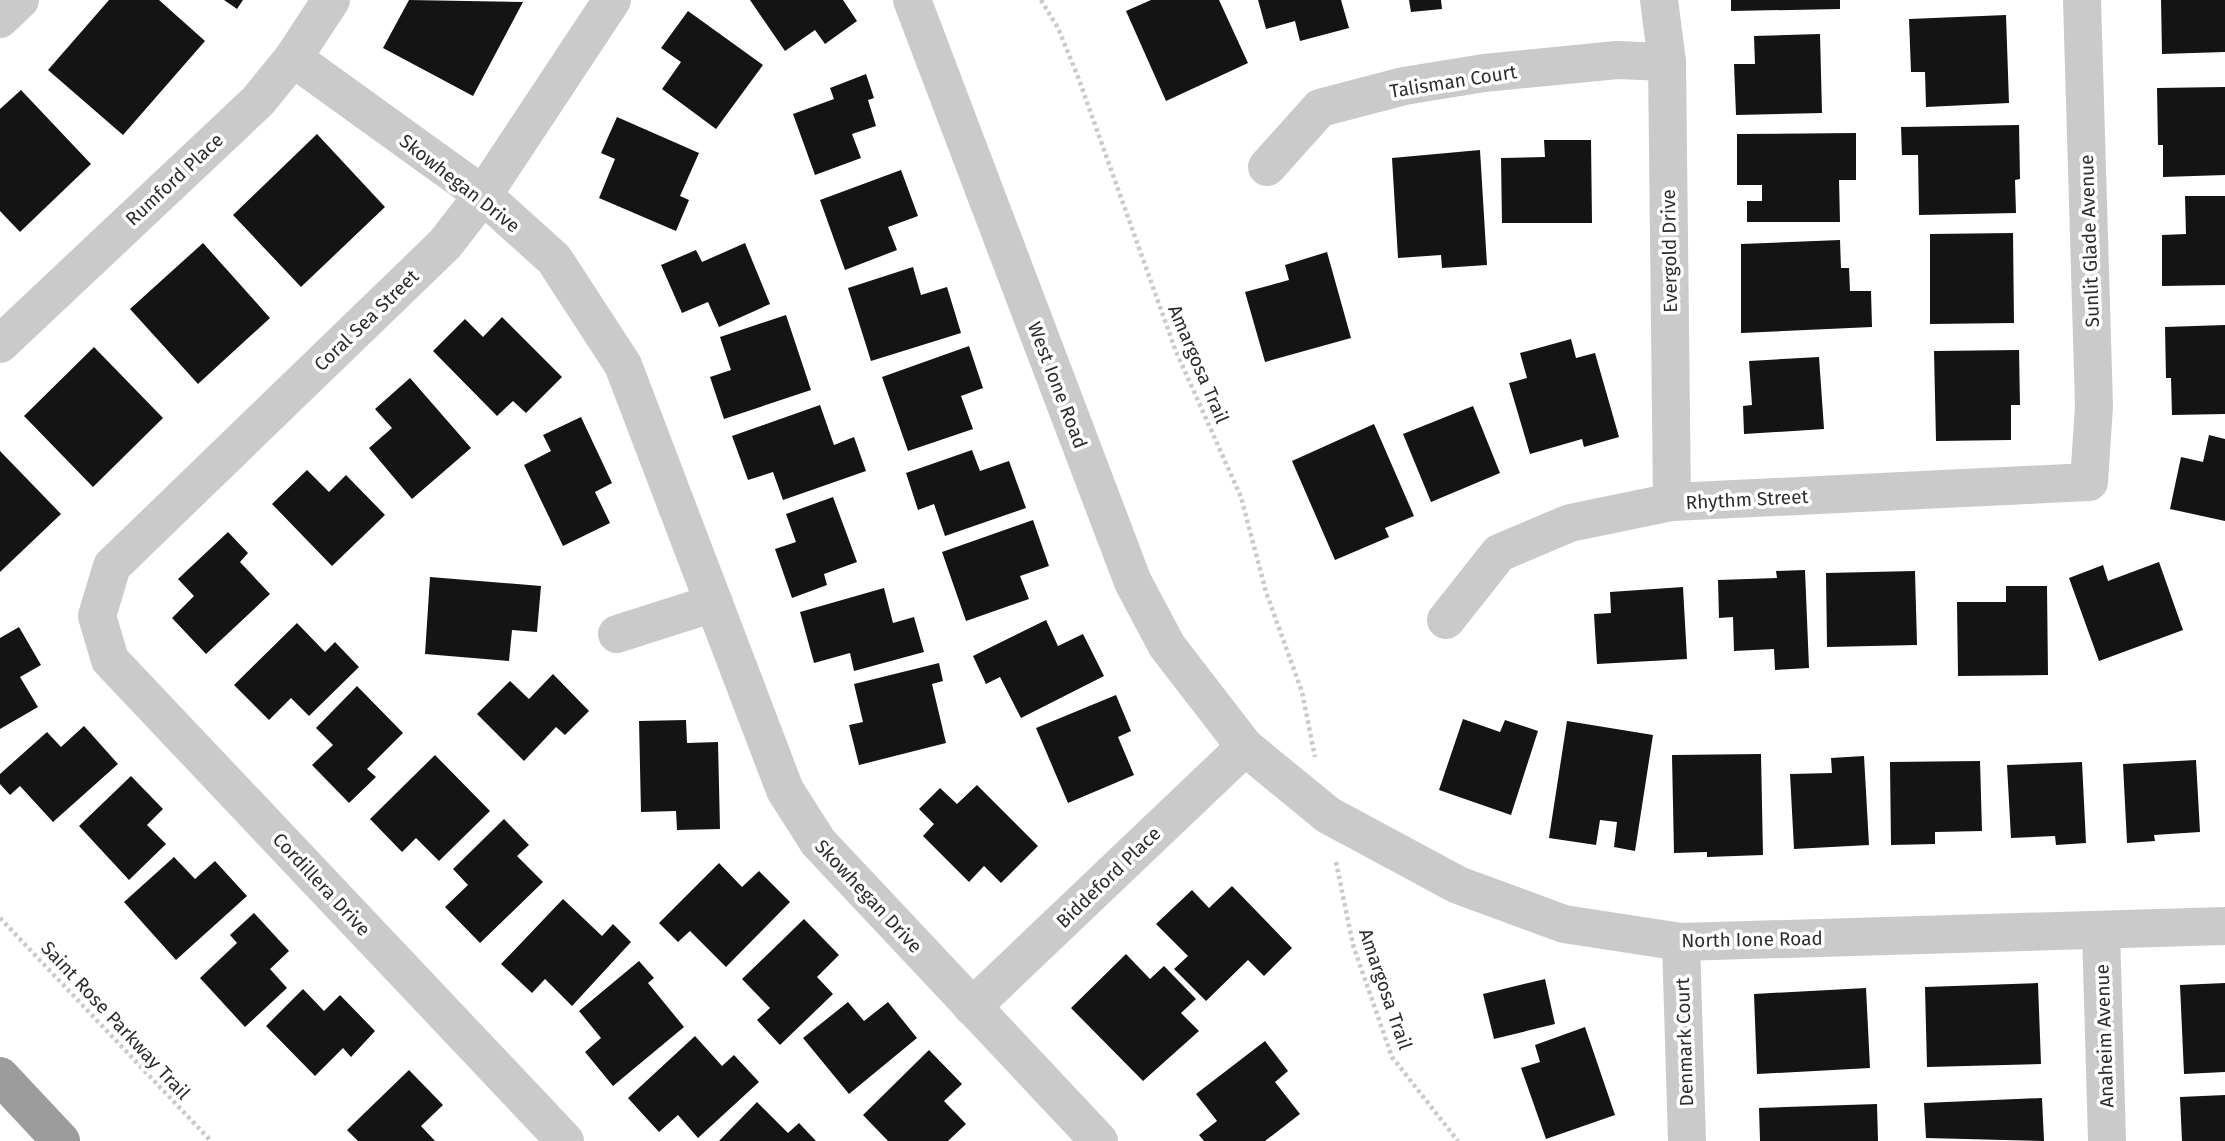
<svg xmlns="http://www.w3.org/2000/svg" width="2225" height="1141" viewBox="0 0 2225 1141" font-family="'Fira Sans',sans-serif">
<rect width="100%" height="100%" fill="#fff"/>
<g fill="#141414">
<path d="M109,0H159L205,41L123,135L48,70Z"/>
<path d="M224,0H243L237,9Z"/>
<path d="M409,0L523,2L473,96L383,48Z"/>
<path d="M750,0H843L857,21L825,44L815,30L785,51Z"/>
<path d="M1151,0H1219L1248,63L1166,101L1126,11Z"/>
<path d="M1258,0H1341L1349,28L1300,41L1295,21L1266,29Z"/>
<path d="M1409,0H1441L1442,9L1411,12Z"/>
<path d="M1731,0H1840V9L1731,11Z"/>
<path d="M2161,0H2225V52L2162,54Z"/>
<path d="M688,11L763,65L716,129L662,89L681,62L661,48Z"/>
<path d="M2006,15L2009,103L1926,107L1925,72H1911L1909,19Z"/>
<path d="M1820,34L1822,113L1736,115L1734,64H1755L1754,36Z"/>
<path d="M866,74L874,98L868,100L876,126L852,134L861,158L815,175L793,114L834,99L830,88Z"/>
<path d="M2225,87V175L2163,177V145H2158L2157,88Z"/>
<path d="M21,90L91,164L20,232L0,211V109Z"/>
<path d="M617,117L699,153L680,196L689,200L676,231L599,198L615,159L601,153Z"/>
<path d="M2019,125L2020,179L2015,180L2016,213L1919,215L1918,155H1902L1901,127Z"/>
<path d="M1856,133V180H1839L1840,222H1747V201H1762V185H1737V134Z"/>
<path d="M317,134L385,207L301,287L233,215Z"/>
<path d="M1544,140H1591L1592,223H1502L1501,158L1545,157Z"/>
<path d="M1480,150L1487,265L1442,268L1441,255L1398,258L1392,158Z"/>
<path d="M901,170L918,216L888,227L897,250L845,270L820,200Z"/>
<path d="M2185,196H2225V285L2162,286V235L2186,234Z"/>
<path d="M2013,233L2014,323L1930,324V234Z"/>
<path d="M1840,240L1841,268H1849L1850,291H1871L1872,327L1741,333V244Z"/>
<path d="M203,243L270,318L198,384L130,309Z"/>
<path d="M745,243L770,304L719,327L708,302L682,313L661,265L696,250L702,262Z"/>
<path d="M1327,252L1351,338L1265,362L1245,292L1289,280L1285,265Z"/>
<path d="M913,267L921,295L947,287L961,333L871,361L848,288Z"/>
<path d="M786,315L811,390L724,419L710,377L731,370L720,337Z"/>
<path d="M502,317L562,377L526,413L513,401L497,416L433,351L465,319L483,337Z"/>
<path d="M2225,325V414L2172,415L2171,378H2166L2165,327Z"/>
<path d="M1571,339L1576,358L1595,353L1619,437L1584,447L1582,439L1530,454L1509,383L1527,378L1520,353Z"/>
<path d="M969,346L983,388L961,396L973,429L908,451L882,377Z"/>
<path d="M94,347L163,418L93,487L24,416Z"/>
<path d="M2019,350L2020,405H2011V440L1936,441L1934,351Z"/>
<path d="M1819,357L1824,429L1744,434L1743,406L1752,405L1749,361Z"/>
<path d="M410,378L471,448L412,499L369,448L392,428L375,409Z"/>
<path d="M820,405L834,445L854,437L866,471L783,500L773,472L748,480L732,436Z"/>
<path d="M1473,406L1500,473L1431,502L1403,434Z"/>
<path d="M581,417L612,483L595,492L610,523L563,546L524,465L551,451L543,435Z"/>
<path d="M1374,424L1414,516L1385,528L1389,537L1335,560L1292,461Z"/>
<path d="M2209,435L2225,439V521L2170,509L2181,457L2203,462Z"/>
<path d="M972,450L980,471L1009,461L1026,508L945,536L934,504L918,510L906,473Z"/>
<path d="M0,451L61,514L0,572Z"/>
<path d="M307,470L329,492L346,475L385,515L332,566L272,504Z"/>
<path d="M833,497L857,562L824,574L827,585L792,598L775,549L796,542L786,514Z"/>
<path d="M1033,520L1049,566L1020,576L1029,599L966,621L942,552Z"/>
<path d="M228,532L248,553L240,562L270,594L206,654L172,618L194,596L178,579Z"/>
<path d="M2159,562L2183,630L2099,661L2069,578L2103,565L2108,581Z"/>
<path d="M1805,570L1809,668L1775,670L1774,649L1734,651L1733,617L1719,618L1718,580L1777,578L1776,571Z"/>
<path d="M1915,571L1917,645L1827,647L1826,573Z"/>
<path d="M430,577L541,586L537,632L512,630L509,661L425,654Z"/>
<path d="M2006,586H2047L2048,675L1958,676L1957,602H2006Z"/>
<path d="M1683,587L1687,659L1597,664L1594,614L1611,613L1610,592Z"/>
<path d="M884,588L893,623L914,617L924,652L854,671L850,653L814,663L800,612Z"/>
<path d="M1046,620L1058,646L1083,634L1104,676L1021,718L1000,677L986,684L973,656Z"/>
<path d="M297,623L325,652L335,642L359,667L309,716L291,698L269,720L234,685Z"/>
<path d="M19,627L41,665L20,677L38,707L0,729V638Z"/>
<path d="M939,663L943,681L932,684L946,743L859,765L849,725L863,722L854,684Z"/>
<path d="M553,674L589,711L565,735L556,727L524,761L477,714L510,681L529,699Z"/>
<path d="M357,686L403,733L367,769L376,777L349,803L312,765L333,745L316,728Z"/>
<path d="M1116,695L1131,731L1118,737L1134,775L1068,803L1036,728Z"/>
<path d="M1463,719L1500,732L1505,720L1538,731L1511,815L1439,790Z"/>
<path d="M686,720L687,743L718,742L720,829L677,830L676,811L641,812L639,721Z"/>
<path d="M1567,721L1653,735L1635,851L1614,847L1617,822L1600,820L1596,845L1549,838Z"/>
<path d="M84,726L118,764L53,822L20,786L10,795L0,784V774L47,732L61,747Z"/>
<path d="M1761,754L1763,855L1707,857V852L1674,853L1672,755Z"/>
<path d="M435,755L490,811L439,861L416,838L402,852L370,819Z"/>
<path d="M1864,756L1869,845L1794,849L1790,774L1832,773L1831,758Z"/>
<path d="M2196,760L2200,832L2154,835L2155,841L2127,843L2123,764Z"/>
<path d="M1980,761L1982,831L1935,832V844L1891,845L1890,762Z"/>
<path d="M2082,762L2086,843L2056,845L2055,836L2011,838L2007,765Z"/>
<path d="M131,776L163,809L147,825L166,844L129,880L79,826Z"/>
<path d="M977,785L1038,846L1001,883L984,866L969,882L923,836L934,824L919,809L940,788L957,804Z"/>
<path d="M504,819L529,845L517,856L543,882L480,943L445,907L468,885L453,869Z"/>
<path d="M174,857L195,879L215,861L247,896L176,960L124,902Z"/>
<path d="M719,863L742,887L759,871L790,902L726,967L690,931L678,942L659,923Z"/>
<path d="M1232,886L1292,948L1264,976L1248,960L1206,1001L1174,969L1188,956L1156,924L1192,890L1209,908Z"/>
<path d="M563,899L602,936L613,924L631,942L572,1006L545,979L532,993L501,964Z"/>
<path d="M254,913L289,951L270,969L287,988L245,1027L200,978L237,943L230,935Z"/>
<path d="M804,919L839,955L817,977L833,994L780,1045L757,1020L770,1008L742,979Z"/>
<path d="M1126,954L1150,979L1164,966L1196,999L1181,1013L1199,1031L1143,1081L1071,1008Z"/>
<path d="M639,961L654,978L648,983L684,1027L613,1086L585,1052L601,1038L579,1011Z"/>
<path d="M1545,979L1555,1024L1494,1039L1483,994Z"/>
<path d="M2038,983L2041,1064L1927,1067L1925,987Z"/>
<path d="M2225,983V1072L2184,1074L2180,985Z"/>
<path d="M1866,988L1870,1068L1757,1074L1754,994Z"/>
<path d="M303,989L324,1011L340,995L375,1031L351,1057L343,1048L315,1076L266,1026Z"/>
<path d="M848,1002L864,1021L888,1002L917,1038L849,1094L803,1038Z"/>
<path d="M1585,1027L1615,1115L1546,1139L1521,1068L1540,1062L1535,1045Z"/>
<path d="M695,1036L722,1066L734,1055L759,1082L698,1138L678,1115L659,1132L628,1098Z"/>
<path d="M1265,1041L1288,1071L1275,1082L1300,1114L1265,1141H1204L1199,1135L1217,1121L1196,1094Z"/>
<path d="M929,1050L962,1084L944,1101L966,1124L948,1141H888L863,1115Z"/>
<path d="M409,1070L443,1105L421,1126L435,1141H358L347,1130Z"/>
<path d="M2225,1095V1141H2182L2180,1097Z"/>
<path d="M2042,1098L2044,1141L1926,1138L1924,1103Z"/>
<path d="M757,1102L788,1133L799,1123L816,1141H719Z"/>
<path d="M1877,1104L1878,1141H1760L1759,1108Z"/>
</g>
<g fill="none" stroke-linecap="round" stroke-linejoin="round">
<g stroke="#cacaca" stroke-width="4.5" stroke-dasharray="3.5 3.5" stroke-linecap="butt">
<path d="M1041,0L1058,28L1078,77L1175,349L1241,497L1266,592L1302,692L1315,757"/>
<path d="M1336,862L1353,945L1392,1057L1458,1141"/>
<path d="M0,918L211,1141"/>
</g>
<g stroke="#cacaca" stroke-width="38">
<path d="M912,0L1133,582L1167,646L1245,747L1328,815L1458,885L1564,924L1681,942L2225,926"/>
<path d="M1659,0L1667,62L1672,502"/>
<path d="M0,19L20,0"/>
<path d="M293,58L483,195L554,259L623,365L785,790L818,842L1099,1141"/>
<path d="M1267,167L1320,108L1404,86L1484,73L1617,60L1667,62"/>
<path d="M0,344L258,101L293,58L331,0"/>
<path d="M1446,620L1499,553L1570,523L1672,502L2089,482L2094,406L2082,0"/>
<path d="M617,634L714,603"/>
<path d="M2101,930L2107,1141"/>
<path d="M1681,942L1687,1141"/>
<path d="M972,1007L1245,747"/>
<path d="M565,1141L110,660L97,616L112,566L445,244L483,195L612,0"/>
</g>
<path stroke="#9c9c9c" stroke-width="38" d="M0,1076L61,1141"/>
</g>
<g text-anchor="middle" stroke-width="7" stroke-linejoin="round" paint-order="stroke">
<g font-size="19" fill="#2d2d2d" stroke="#fff">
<text transform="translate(1453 81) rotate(-9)" y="7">Talisman Court</text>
<text transform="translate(174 179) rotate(-43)" y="7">Rumford Place</text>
<text transform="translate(460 183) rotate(38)" y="7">Skowhegan Drive</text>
<text transform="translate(2089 241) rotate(-92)" y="7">Sunlit Glade Avenue</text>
<text transform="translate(1669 251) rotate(-91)" y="7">Evergold Drive</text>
<text transform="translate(366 320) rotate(-44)" y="7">Coral Sea Street</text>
<text transform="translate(1199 364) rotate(67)" y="7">Amargosa Trail</text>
<text transform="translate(1058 385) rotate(69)" y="7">West Ione Road</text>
<text transform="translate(1747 499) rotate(-3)" y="7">Rhythm Street</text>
<text transform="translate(1108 877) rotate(-44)" y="7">Biddeford Place</text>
<text transform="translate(322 884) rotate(47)" y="7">Cordillera Drive</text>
<text transform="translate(869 896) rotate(47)" y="7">Skowhegan Drive</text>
<text transform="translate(1752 939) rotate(-1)" y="7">North Ione Road</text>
<text transform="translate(1386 989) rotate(71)" y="7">Amargosa Trail</text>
<text transform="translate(116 1020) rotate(47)" y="7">Saint Rose Parkway Trail</text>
<text transform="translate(2104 1036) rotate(-92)" y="7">Anaheim Avenue</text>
<text transform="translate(1684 1042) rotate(-92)" y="7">Denmark Court</text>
</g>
</g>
</svg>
